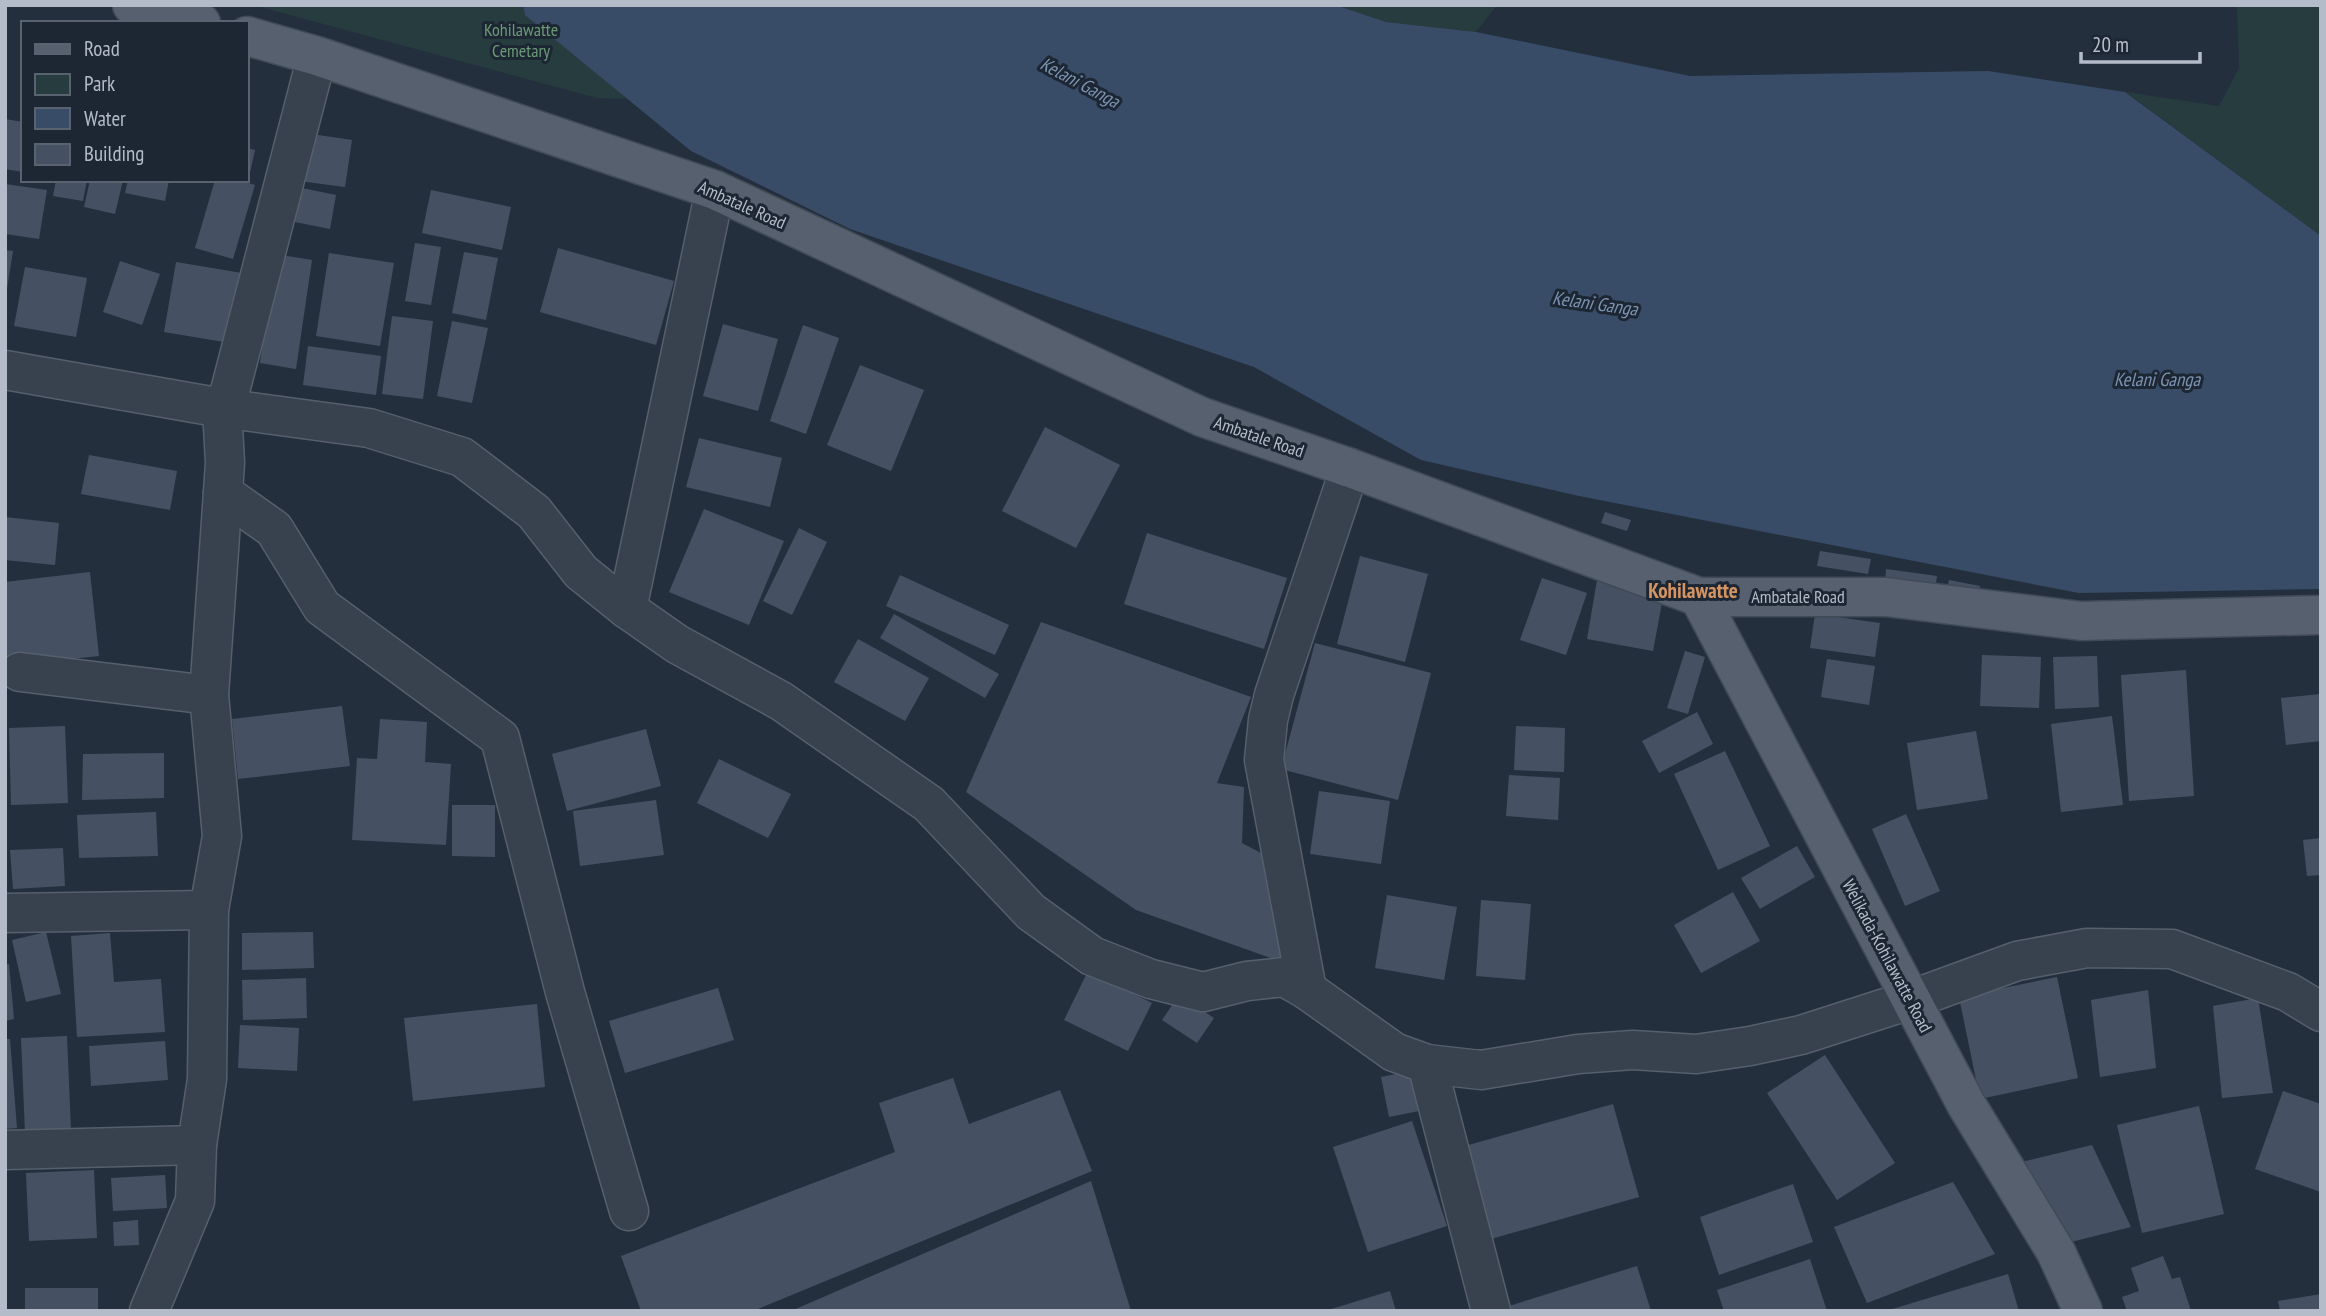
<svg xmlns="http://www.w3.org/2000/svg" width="2326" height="1316" viewBox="0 0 2326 1316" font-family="'PT Sans Narrow',sans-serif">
<rect width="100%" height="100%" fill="#242f3e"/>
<g fill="#263c3f">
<path d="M253,5H539L626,99L597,98Z"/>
<path d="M1335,5H1497L1476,32L1386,22Z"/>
<path d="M2237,5H2321V236L2126,92L2219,106L2239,68Z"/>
</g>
<path fill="#394c67" d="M523,5H1335L1386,22L1476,32L1690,76L1988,71L2125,92L2321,236V589L2079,593L1579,496L1421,460L1254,367L850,229L691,151L525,15Z"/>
<g fill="#455162">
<path d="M5,119L23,122V172L5,169Z"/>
<path d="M305,133L352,140L345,187L299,181Z"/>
<path d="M247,148L255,150L249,177L247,176Z"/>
<path d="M56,180H87L83,201L53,196Z"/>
<path d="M90,180H123L115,214L84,207Z"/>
<path d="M128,180H169L165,201L125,193Z"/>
<path d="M215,180H238L255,185L233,259L195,248Z"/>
<path d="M5,184L47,190L39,239L5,234Z"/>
<path d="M297,187L336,195L330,229L290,221Z"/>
<path d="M431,190L511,207L502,250L422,233Z"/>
<path d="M415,243L441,247L431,305L405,301Z"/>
<path d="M558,248L674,281L656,345L540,312Z"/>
<path d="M5,250L13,251L7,289H5Z"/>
<path d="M464,252L498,258L486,320L452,313Z"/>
<path d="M329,253L394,263L380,346L316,336Z"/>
<path d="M275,254L312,260L296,369L260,363Z"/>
<path d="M120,261L160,274L142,325L103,312Z"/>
<path d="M176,262L242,273L230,343L164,332Z"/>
<path d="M25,267L87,278L76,337L14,326Z"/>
<path d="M392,316L433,321L423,399L382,394Z"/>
<path d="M452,321L488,328L472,403L437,396Z"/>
<path d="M723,324L778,339L758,411L703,396Z"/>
<path d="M803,325L839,338L806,434L770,421Z"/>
<path d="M308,346L381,356L376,395L303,385Z"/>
<path d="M860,365L924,390L891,471L827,445Z"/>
<path d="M1045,427L1120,465L1076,548L1002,511Z"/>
<path d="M699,438L782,458L770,507L686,487Z"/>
<path d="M89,455L177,471L170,510L81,494Z"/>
<path d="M704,509L784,541L749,625L669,592Z"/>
<path d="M1605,512L1631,520L1627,531L1601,523Z"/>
<path d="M5,517L59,523L55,565L5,560Z"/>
<path d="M799,528L827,542L792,615L763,601Z"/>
<path d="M1147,533L1287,578L1264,649L1124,604Z"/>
<path d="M1820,551L1871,559L1868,574L1817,566Z"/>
<path d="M1360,556L1428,574L1405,662L1337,644Z"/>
<path d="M1886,569L1937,576L1935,589L1885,583Z"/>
<path d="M90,572L99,656L5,666V582Z"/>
<path d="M900,575L1009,625L995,655L886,606Z"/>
<path d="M1542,578L1587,593L1566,655L1520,640Z"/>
<path d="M1597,580L1664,592L1653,651L1587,639Z"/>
<path d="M1949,580L1980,586L1978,600L1946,595Z"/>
<path d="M894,614L999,674L985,698L880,638Z"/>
<path d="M1815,614L1880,623L1875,657L1810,648Z"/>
<path d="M1041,622L1251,697L1217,783L1244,787L1242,843L1261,853L1282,962L1136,910L966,792Z"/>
<path d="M858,639L929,678L905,721L834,682Z"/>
<path d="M1315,643L1431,673L1398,800L1281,769Z"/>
<path d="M1685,651L1705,657L1688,714L1667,708Z"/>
<path d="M1982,655L2041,657L2039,708L1980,706Z"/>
<path d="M2097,656L2099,707L2055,709L2053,657Z"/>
<path d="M1827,659L1875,666L1869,705L1821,697Z"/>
<path d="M2186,670L2194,796L2129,801L2121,675Z"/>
<path d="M2321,694V741L2286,745L2281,698Z"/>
<path d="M342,706L350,766L238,779L232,719Z"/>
<path d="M1697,712L1713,744L1659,773L1642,741Z"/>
<path d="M2112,716L2123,805L2061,812L2051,724Z"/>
<path d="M380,719L427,722L425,762L451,764L446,845L352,840L357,758L377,759Z"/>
<path d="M65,726L68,803L11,805L9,728Z"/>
<path d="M1516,726L1565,728L1564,772L1514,770Z"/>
<path d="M646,729L661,786L567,811L552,754Z"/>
<path d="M1976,731L1988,799L1917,810L1907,743Z"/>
<path d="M1725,751L1770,846L1718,870L1674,774Z"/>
<path d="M164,753V798L82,800L83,754Z"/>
<path d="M719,759L791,794L768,838L697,803Z"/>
<path d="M1509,775L1560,778L1558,820L1506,816Z"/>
<path d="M1319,791L1390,801L1381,864L1310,854Z"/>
<path d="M656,800L664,855L580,866L573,811Z"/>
<path d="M452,805H495V857L452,856Z"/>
<path d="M156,812L158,856L79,858L77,815Z"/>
<path d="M1906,814L1940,891L1905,906L1872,829Z"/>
<path d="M2321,838V875L2307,876L2303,840Z"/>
<path d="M1797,846L1815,877L1760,909L1741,878Z"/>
<path d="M63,848L65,886L13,889L10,850Z"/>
<path d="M1733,892L1760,941L1701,973L1674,925Z"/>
<path d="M1387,895L1457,907L1444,980L1375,968Z"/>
<path d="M1481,900L1531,904L1525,980L1476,976Z"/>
<path d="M46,932L61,994L26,1002L12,940Z"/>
<path d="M313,932L314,968L242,970V933Z"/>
<path d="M110,933L114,982L161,979L165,1032L77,1037L71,936Z"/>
<path d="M9,964L14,1019L5,1021V965Z"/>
<path d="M1088,971L1152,1003L1128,1051L1064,1020Z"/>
<path d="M2057,977L2078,1078L1980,1099L1959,997Z"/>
<path d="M306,978L307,1018L243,1020L242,980Z"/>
<path d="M718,988L734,1040L625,1073L609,1021Z"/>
<path d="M2148,990L2156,1068L2100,1077L2091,1000Z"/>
<path d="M1179,995L1214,1018L1197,1043L1162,1020Z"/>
<path d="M2258,998L2273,1093L2222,1098L2213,1006Z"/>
<path d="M537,1004L545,1087L413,1101L404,1018Z"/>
<path d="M240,1025L299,1028L297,1071L238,1068Z"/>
<path d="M67,1036L71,1131L25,1133L21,1038Z"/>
<path d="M5,1039H10L17,1128L5,1129Z"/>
<path d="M165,1041L168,1080L91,1086L89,1046Z"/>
<path d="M1825,1055L1895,1163L1837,1200L1767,1093Z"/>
<path d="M1427,1068L1434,1108L1389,1117L1381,1077Z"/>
<path d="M953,1078L969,1124L1060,1090L1092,1171L753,1311H641L621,1256L895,1152L879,1103Z"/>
<path d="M2283,1091L2321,1104V1192L2255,1169Z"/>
<path d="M1613,1104L1639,1197L1491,1239L1465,1146Z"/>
<path d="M2199,1106L2224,1214L2142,1233L2117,1125Z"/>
<path d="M1412,1121L1447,1226L1368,1252L1333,1147Z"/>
<path d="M2092,1145L2131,1227L2063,1244L2022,1162Z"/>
<path d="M94,1170L97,1238L29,1241L26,1173Z"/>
<path d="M165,1175L167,1208L113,1211L111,1178Z"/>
<path d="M1091,1181L1131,1311H791Z"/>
<path d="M1953,1182L1995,1254L1867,1303L1834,1227Z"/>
<path d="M1793,1184L1813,1242L1719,1275L1700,1217Z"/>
<path d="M138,1220L139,1245L114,1246L113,1222Z"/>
<path d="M2163,1256L2172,1279L2180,1277L2191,1311H2127L2122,1297L2139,1291L2131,1268Z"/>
<path d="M1810,1259L1827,1311H1724L1717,1290Z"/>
<path d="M1637,1266L1651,1311H1511L1509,1306Z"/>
<path d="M2008,1274L2019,1311H1889V1310Z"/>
<rect x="25" y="1288" width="73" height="23"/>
<path d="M1390,1291L1396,1311H1328V1310Z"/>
<path d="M2321,1294V1311H2280L2278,1301Z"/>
</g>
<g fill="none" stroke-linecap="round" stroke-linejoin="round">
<defs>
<g id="street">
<path d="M5,370L222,408L369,428L462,457L534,512L581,572L627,609L677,644L781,701L929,804L1031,912L1092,956L1151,979L1203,992L1247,981L1284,977L1307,990L1394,1052L1427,1064L1481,1070L1578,1054L1633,1050L1696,1054L1750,1046L1801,1035L1910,1000L2017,961L2087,948L2172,949L2288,992L2321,1012"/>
<path d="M223,493L274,529L322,607L500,738L565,992L629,1211"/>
<path d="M627,609L715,190"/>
<path d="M20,672L209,695"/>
<path d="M5,913L209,910"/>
<path d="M1307,990L1264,760L1268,720L1274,695L1350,468"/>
<path d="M1427,1064L1491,1311"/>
<path d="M5,1150L197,1145"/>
<path d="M149,1311L195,1201L197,1145L207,1079L209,910L222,836L209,695L225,463L222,408L230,391L317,56"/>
</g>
<g id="primary">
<path d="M132,5L201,23"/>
<path d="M247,36L317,56L715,190L1202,417L1350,468L1699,597H1886L2081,621L2321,615"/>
<path d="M1699,597L1966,1104L2056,1252L2083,1311"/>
</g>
</defs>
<use href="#street" stroke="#565f6c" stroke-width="41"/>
<use href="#primary" stroke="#414a57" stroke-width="41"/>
<use href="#street" stroke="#38414e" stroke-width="38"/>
<use href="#primary" stroke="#56606e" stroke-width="38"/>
</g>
<g text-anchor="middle" stroke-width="6" stroke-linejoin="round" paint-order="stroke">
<g font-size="18" fill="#6b9a76" stroke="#1d2633">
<text x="521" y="36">Kohilawatte<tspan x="521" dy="21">Cemetary</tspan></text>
</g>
<g font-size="18" fill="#b4bcc9" stroke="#1d2633">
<text transform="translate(742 205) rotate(24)" y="6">Ambatale Road</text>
<text transform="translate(1259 437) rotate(19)" y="6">Ambatale Road</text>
<text x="1798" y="603">Ambatale Road</text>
<text transform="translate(1887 956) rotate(62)" y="6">Welikada-Kohilawatte Road</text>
</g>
<g font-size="19" font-style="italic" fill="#7c92b1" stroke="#1d2633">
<text transform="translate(1080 82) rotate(28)" y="7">Kelani Ganga</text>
<text transform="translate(1595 303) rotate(8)" y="7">Kelani Ganga</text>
<text x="2157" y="386">Kelani Ganga</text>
</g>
<g font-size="21" font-weight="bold" fill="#d59563" stroke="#1d2633">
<text x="1693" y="598">Kohilawatte</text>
</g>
</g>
<rect width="2326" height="1316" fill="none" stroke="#b4bcc9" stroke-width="14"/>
<rect x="21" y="21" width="228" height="161" fill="#1d2633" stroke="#59626f" stroke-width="2"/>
<rect x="35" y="44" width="35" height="10" fill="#56606e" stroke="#59626f" stroke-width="2"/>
<text x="84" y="56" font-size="21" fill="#b4bcc9">Road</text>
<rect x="35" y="74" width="35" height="21" fill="#263c3f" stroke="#59626f" stroke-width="2"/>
<text x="84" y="91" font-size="21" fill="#b4bcc9">Park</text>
<rect x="35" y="108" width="35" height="21" fill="#394c67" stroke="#59626f" stroke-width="2"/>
<text x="84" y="126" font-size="21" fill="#b4bcc9">Water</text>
<rect x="35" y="144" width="35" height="21" fill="#455162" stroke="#59626f" stroke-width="2"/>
<text x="84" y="161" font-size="21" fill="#b4bcc9">Building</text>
<path d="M2081 52v10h119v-10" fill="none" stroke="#b4bcc9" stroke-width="3.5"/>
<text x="2092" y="52" font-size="21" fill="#b4bcc9" stroke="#1d2633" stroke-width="5" paint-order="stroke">20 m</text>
</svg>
